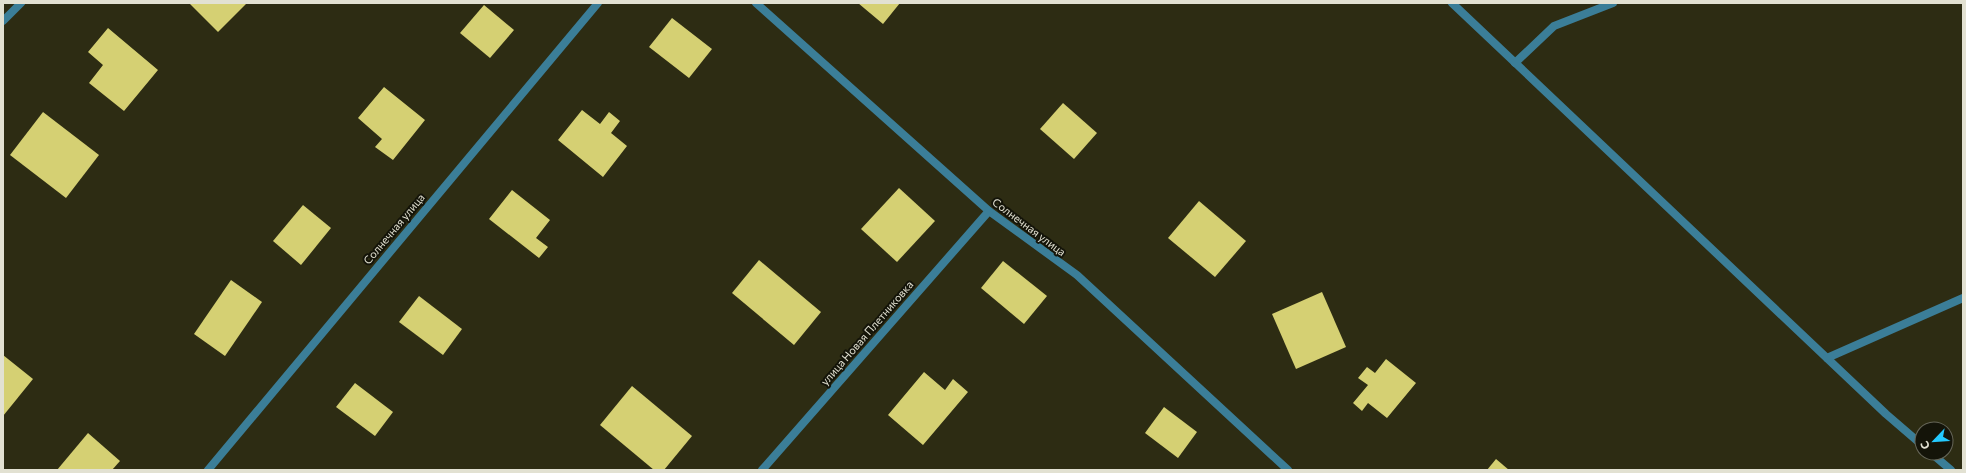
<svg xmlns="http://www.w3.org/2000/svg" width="1966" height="473" viewBox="0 0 1966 473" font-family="Commissioner,sans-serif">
<rect width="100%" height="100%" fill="#2d2c13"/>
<g fill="#d5d073">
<path d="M189,3H247L218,32Z"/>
<path d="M858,3H900L883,24Z"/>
<path d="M484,5L514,30L490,58L460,33Z"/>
<path d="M672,18L712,49L689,78L649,47Z"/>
<path d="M108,28L158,70L124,111L89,83L103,65L88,52Z"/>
<path d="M384,87L425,120L393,160L375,147L382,139L358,118Z"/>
<path d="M1063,103L1097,133L1074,159L1040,129Z"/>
<path d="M582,110L600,124L609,112L620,121L611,133L627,146L603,177L558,140Z"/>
<path d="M43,112L99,155L66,198L10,155Z"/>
<path d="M899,188L935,221L897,262L861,229Z"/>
<path d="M512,190L550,220L536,238L548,247L539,258L489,219Z"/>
<path d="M1199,201L1246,241L1215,277L1168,238Z"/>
<path d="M303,205L331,228L301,265L273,241Z"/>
<path d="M759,260L821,312L794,345L732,293Z"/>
<path d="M1003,261L1047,296L1024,324L981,288Z"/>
<path d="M231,280L262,302L225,356L194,334Z"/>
<path d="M1322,292L1346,347L1296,369L1272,314Z"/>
<path d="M419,296L462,329L443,355L399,322Z"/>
<path d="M3,355L33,379L3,416Z"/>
<path d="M1386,359L1416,383L1387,418L1368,403L1362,411L1353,403L1368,385L1358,378L1367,367L1375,373Z"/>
<path d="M924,372L945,390L953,379L968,392L923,445L888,415Z"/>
<path d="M355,383L393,412L375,436L336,407Z"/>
<path d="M632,386L692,436L664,470H654L600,425Z"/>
<path d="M1164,407L1197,432L1178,458L1145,433Z"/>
<path d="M88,433L120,461L112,470H57Z"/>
<path d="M1496,459L1509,470H1487Z"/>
</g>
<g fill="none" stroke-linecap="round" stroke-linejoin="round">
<g stroke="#3b7e98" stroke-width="8">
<path d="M1452,3L1886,414L1922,445"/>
<path d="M1515,63L1554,26L1613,3"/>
<path d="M1827,358L1963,298"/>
<path d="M1931,453L1951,470"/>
</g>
<g stroke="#3b7e98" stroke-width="8">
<path d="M756,3L989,211L1077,275L1288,470"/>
<path d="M3,21L21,3"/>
<path d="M208,470L598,3"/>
<path d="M762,470L989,211"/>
</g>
</g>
<g text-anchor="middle" stroke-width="4" stroke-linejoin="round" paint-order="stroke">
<g font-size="11" fill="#e2e1d2" stroke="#141409">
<text transform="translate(1029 227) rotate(37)" y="4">Солнечная улица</text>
<text transform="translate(394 229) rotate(-50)" y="4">Солнечная улица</text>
<text transform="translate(867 333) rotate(-49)" y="4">улица Новая Плетниковка</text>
</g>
</g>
<rect width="1966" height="473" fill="none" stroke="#e2e1d2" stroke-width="8"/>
<g transform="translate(1934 441) rotate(245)"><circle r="19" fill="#141409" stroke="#666659"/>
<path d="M0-3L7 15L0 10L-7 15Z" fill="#24c9fe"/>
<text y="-6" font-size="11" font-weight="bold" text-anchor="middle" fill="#e2e1d2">С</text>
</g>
</svg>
